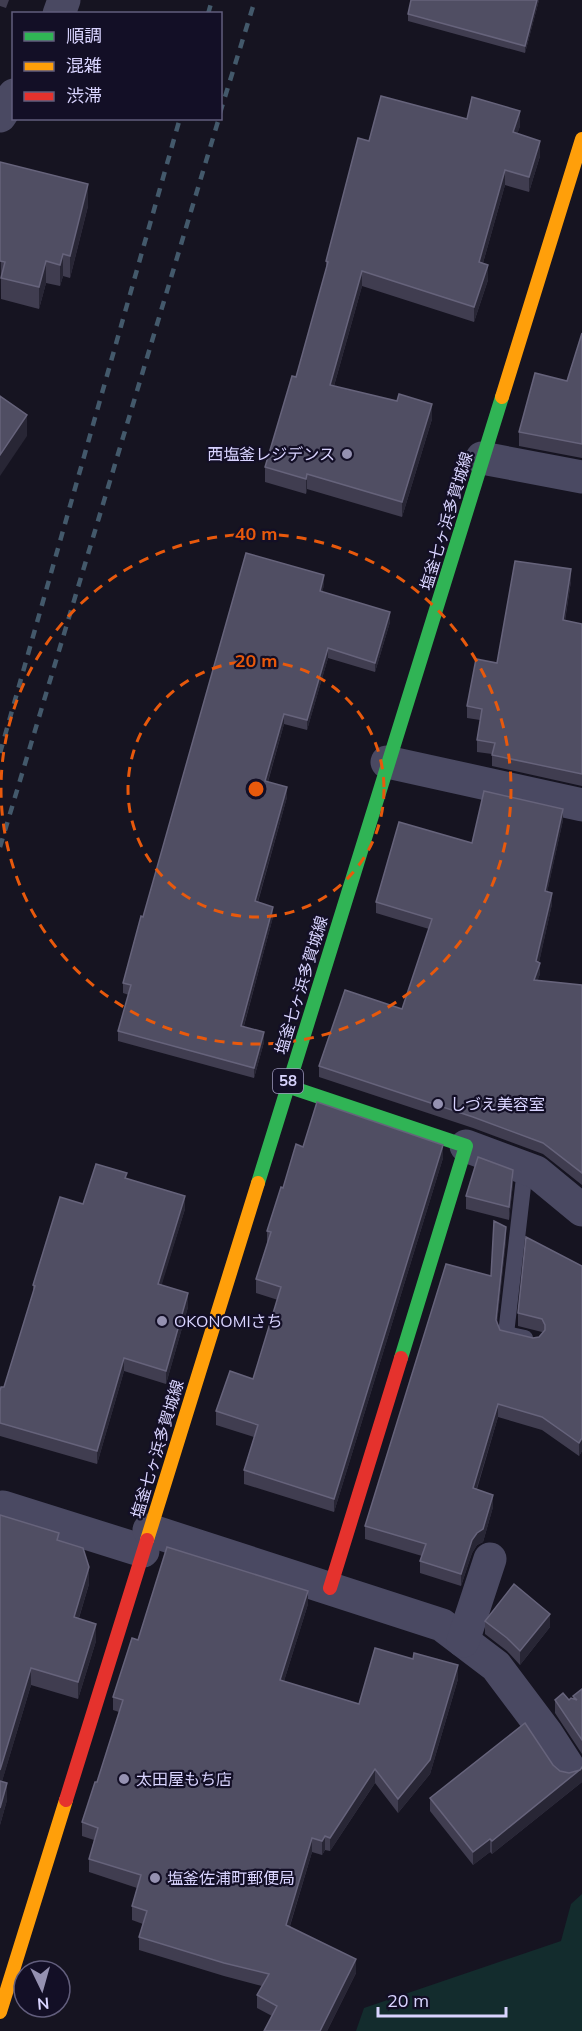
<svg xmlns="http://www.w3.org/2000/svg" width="582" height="2031" viewBox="0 0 582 2031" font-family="Mulish,'Noto Sans JP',sans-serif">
<rect width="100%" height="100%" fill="#161421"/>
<path fill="#132c2d" d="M582,1894V2031H356L364,2008L561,1941L571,1904Z"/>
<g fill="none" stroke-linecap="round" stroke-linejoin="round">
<path stroke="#4a4962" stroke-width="16" d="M525,1338L506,1334L525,1169"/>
<g stroke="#4a4962" stroke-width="33">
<path d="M59,14L64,0"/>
<path d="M0,116L14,95"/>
<path d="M482,458L582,477"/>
<path d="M387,762L582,805"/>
<path d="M466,1146L536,1172L582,1210"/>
<path d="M3,1507L143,1551"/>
<path d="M149,1530L442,1625L496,1666L547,1734L569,1768"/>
<path d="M463,1641L490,1559"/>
</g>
<g stroke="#30b455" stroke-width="14">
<path d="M287,1086L466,1146L401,1358"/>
<path d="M258,1183L502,397"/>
</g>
<g stroke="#ff9f0a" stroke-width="14">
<path d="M502,397L582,139"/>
<path d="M147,1540L258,1183"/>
<path d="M0,2012L66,1800"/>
</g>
<g stroke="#e5322d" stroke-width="14">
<path d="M330,1588L401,1358"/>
<path d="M66,1800L147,1540"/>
</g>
<g stroke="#43596b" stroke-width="4.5" stroke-dasharray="9 8" stroke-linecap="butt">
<path d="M208,14L212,0"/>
<path d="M220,113L255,0"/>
<path d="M0,753L180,118"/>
<path d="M0,847L219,118"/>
</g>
</g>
<g fill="#403d50">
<path d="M0,0H9L6,8L0,6Z"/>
<path d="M411,0H539L525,53L408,21V14Z"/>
<path d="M467,119L520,126L517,134L540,156L529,192L505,185L483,263L488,280L474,322L362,286L334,386L432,419L402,517L307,489L306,494L265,482V467L296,377L326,269V261L369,141Z"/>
<path d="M0,162L88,206L70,278L63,276L60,286L46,283L39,309L1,299Z"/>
<path d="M582,333V458L519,446V432L567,381Z"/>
<path d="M571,581L565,621L582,624V786L492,766V754L477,752V740L480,720L467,718V706L497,663Z"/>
<path d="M324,585L322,592L390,622L375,672L328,658L307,730L284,724L268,782L287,797L258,902L273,917L244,1026L264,1042L254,1078L118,1041V1031L129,995L123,993V983L143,917Z"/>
<path d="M563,820L547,892L552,904L539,962L540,974L537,981L582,985V1185L543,1154L473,1128L319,1077V1066L402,1009L429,929L376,913V902L472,843Z"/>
<path d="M303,1147L443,1158L334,1512L244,1484V1470L254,1437L216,1425V1411L253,1379L278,1300L256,1293V1279L267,1244V1231L283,1188Z"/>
<path d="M127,1178L185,1209L161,1285L188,1307L166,1384L124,1371L97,1464L0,1436V1391L4,1387L33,1294V1285L83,1204Z"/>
<path d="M513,1183L509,1220L466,1209V1196Z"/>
<path d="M506,1240L497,1323L500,1330L533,1338L539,1337L542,1333V1332L518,1326V1313L582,1266V1451L579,1456L542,1430L498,1417L477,1489L493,1507L483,1542L477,1545L472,1553L461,1586L420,1573V1561L422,1556L365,1539V1526L491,1276Z"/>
<path d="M0,1515L59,1540L89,1584L79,1618L96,1641L78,1699L31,1685L2,1781L7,1800L0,1825Z"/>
<path d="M308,1604L284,1681L359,1704L458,1679L430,1774L398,1813L375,1783L330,1851L325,1850L322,1855L312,1852L290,1926L356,1973L327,2031H264L272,2016L257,2008V1995L262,1986L224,1976L139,1950V1937L143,1924L132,1920V1906L137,1888L89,1872V1859L94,1840L82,1836V1822L97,1782L119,1712L113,1710V1697L138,1640Z"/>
<path d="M485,1621L550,1627L520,1665L507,1651L485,1634Z"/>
<path d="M582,1689V1754L555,1713V1700H569L573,1698V1696Z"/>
<path d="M553,1765L560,1771L569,1773L580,1770L582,1767V1782L492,1854L490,1852L473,1865L430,1811V1798Z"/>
</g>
<g fill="#282635">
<path d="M537,0H539L525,53V46Z"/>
<path d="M520,111V126L513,148V132Z"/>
<path d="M540,141V156L529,192V177Z"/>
<path d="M505,170V185L479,277V262Z"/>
<path d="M88,184V206L70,278V256Z"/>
<path d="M63,254V276L60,286V265Z"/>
<path d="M46,261V283L39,309V287Z"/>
<path d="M488,265V280L474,322V307Z"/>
<path d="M362,271V286L330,400V385Z"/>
<path d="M432,404V419L402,517V502Z"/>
<path d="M27,415V436L0,476V455Z"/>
<path d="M307,474V489L306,494V479Z"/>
<path d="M571,569V581L563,632V620Z"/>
<path d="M324,575V585L320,601V591Z"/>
<path d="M390,612V622L375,672V663Z"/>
<path d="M328,648V658L307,730V720Z"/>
<path d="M284,714V724L265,791V781Z"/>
<path d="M287,787V797L255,911V901Z"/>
<path d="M563,809V820L545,902V891Z"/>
<path d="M552,893V904L537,972L540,963V974L534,991V980L536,961Z"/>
<path d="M273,907V917L241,1036V1026Z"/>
<path d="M264,1032V1042L254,1078V1068Z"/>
<path d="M443,1145V1158L334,1512V1499Z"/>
<path d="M513,1170V1183L509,1220V1207Z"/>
<path d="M185,1196V1209L158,1297V1284Z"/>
<path d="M506,1227V1240L496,1333V1320Z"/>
<path d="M188,1293V1307L166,1384V1371Z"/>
<path d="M124,1358V1371L97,1464V1451Z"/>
<path d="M498,1404V1417L473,1500V1488Z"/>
<path d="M582,1438V1451L579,1456V1443Z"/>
<path d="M493,1495V1507L483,1542L477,1545L472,1553L461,1586V1574L472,1540Z"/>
<path d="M89,1567V1584L74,1634V1617Z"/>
<path d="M308,1591V1604L280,1694V1680Z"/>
<path d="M550,1614V1627L520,1665V1651Z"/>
<path d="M96,1624V1641L78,1699V1682Z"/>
<path d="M458,1665V1679L430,1774L398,1813V1799Z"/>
<path d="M31,1668V1685L0,1788V1770Z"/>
<path d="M582,1768V1782L492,1854V1841Z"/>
<path d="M375,1769V1783L330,1851V1838Z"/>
<path d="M7,1783V1800L0,1825V1808Z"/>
<path d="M325,1836V1850L322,1855V1841Z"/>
<path d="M312,1838V1852L286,1938V1925Z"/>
<path d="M490,1839V1852L473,1865V1852Z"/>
<path d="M356,1959V1973L327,2031H320Z"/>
</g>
<g fill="#504e63" stroke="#66637b" stroke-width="1.5">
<path d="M411,0H537L525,46L408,14Z"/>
<path d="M381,96L467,119L472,97L520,111L513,132L540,141L529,177L505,170L479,262L488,265L474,307L362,271L330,385L397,401L399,394L432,404L402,502L307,474L306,479L265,467L292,376L296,377L328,262L326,261L358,138L369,141Z"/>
<path d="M0,162L88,184L70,256L63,254L60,265L46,261L39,287L1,278L5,262L0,261Z"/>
<path d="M582,333V444L519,432L535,373L567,381Z"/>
<path d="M0,396L27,415L0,455Z"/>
<path d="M246,553L324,575L320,591L390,612L375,663L328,648L307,720L284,714L265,781L287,787L255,901L273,907L241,1026L264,1032L254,1068L118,1031L131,985L123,983L141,916L143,917Z"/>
<path d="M515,561L571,569L563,620L582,624V774L492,755L495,743L477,740L482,709L467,706L476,659L497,663Z"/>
<path d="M484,791L563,809L545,891L552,893L536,961L540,963L534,980L582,985V1173L543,1143L473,1117L319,1066L345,990L402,1009L432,919L376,902L399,822L472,843Z"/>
<path d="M317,1102L443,1145L334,1499L244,1470L258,1425L216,1411L230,1371L253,1379L281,1287L256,1279L271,1232L267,1231L281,1187L283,1188L296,1144L303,1147Z"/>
<path d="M478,1157L513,1170L509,1207L466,1196Z"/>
<path d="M96,1164L127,1173L125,1178L185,1196L158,1284L188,1293L166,1371L124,1358L97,1451L0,1423V1391L1,1387H4L35,1286L33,1285L60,1197L83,1204Z"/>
<path d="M494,1221L506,1227L496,1320L500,1330L533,1338L539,1337L545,1330V1325L542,1319L518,1313L526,1237L582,1266V1438L579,1443L542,1417L498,1404L473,1488L493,1495L483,1529L477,1533L472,1540L461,1574L420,1561L426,1544L365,1526L446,1264L491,1276Z"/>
<path d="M0,1515L59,1533L57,1540L83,1548L89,1567L74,1617L96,1624L78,1682L31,1668L0,1770Z"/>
<path d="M167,1547L308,1591L280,1680L359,1704L375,1648L413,1659L414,1653L458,1665L430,1760L398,1799L375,1769L330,1838L325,1836L322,1841L312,1838L286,1925L356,1959L320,2031H264L277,2006L257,1995L269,1974L224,1963L139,1937L147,1911L132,1906L141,1875L89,1859L98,1828L82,1822L95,1782H97L123,1700L113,1697L132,1638L138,1640Z"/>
<path d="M514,1584L550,1614L520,1651L507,1638L485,1621Z"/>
<path d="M582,1689V1740L555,1700L563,1693L569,1700L571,1698L577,1700L573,1696Z"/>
<path d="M525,1723L553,1765L560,1771L569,1773L580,1770L582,1767V1768L492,1841L490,1839L473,1852L430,1798Z"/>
<path d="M0,1781L7,1783L0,1808Z"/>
</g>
<g fill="none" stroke="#e8590c" stroke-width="3" stroke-dasharray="10 8">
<circle cx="256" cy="789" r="128"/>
<circle cx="256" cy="789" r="255"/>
</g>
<g fill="#9591b1" stroke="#130f26" stroke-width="2">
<circle cx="347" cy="454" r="6"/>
<circle cx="438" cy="1104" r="6"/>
<circle cx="162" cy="1321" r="6"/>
<circle cx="124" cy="1779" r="6"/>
<circle cx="155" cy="1878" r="6"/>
</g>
<g text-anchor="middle" stroke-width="4.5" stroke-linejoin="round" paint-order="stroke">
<rect fill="#130f26" stroke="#9e99be" stroke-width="1.5" x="273" y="1069" width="30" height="24" rx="4.5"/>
<g font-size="15" font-weight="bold" fill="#d9d4ff">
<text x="288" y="1086">58</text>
</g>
<g font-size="16" fill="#d9d4ff" stroke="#130f26" text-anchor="start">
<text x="335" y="460" text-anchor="end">西塩釜レジデンス</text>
<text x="450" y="1110">しづえ美容室</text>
<text x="174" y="1327">OKONOMIさち</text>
<text x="136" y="1785">太田屋もち店</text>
<text x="167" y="1884">塩釜佐浦町郵便局</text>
</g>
<g font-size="16" fill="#d9d4ff" stroke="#130f26">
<text transform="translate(446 521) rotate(-73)" y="6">塩釜七ヶ浜多賀城線</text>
<text transform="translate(301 985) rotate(-73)" y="6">塩釜七ヶ浜多賀城線</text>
<text transform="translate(157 1449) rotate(-73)" y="6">塩釜七ヶ浜多賀城線</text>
</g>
</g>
<circle cx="256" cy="789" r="9" fill="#e8590c" stroke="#130f26" stroke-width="3"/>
<g font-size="18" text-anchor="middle" font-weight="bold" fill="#e8590c" stroke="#130f26" stroke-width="4.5" stroke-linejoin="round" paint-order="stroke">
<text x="256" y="540">40 m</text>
<text x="256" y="667">20 m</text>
</g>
<rect x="12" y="12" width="210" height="108" fill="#130f26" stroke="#625e7d" stroke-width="1.5"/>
<rect x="24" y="32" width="30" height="9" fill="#30b455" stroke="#625e7d" stroke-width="1.5"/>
<text x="66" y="42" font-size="18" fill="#d9d4ff">順調</text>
<rect x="24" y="62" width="30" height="9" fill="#ff9f0a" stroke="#625e7d" stroke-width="1.5"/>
<text x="66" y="72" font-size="18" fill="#d9d4ff">混雑</text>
<rect x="24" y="92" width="30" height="9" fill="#e5322d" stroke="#625e7d" stroke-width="1.5"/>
<text x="66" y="102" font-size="18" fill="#d9d4ff">渋滞</text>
<g transform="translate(42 1989) rotate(175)"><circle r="28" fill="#130f26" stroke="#625e7d" stroke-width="1.5"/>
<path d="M0-4.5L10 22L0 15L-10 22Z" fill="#9591b1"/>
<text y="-9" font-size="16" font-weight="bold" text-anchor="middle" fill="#d9d4ff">N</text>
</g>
<path d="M378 2007v9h128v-9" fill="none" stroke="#d9d4ff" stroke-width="3"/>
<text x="387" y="2007" font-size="18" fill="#d9d4ff" stroke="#130f26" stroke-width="4.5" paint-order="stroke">20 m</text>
</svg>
